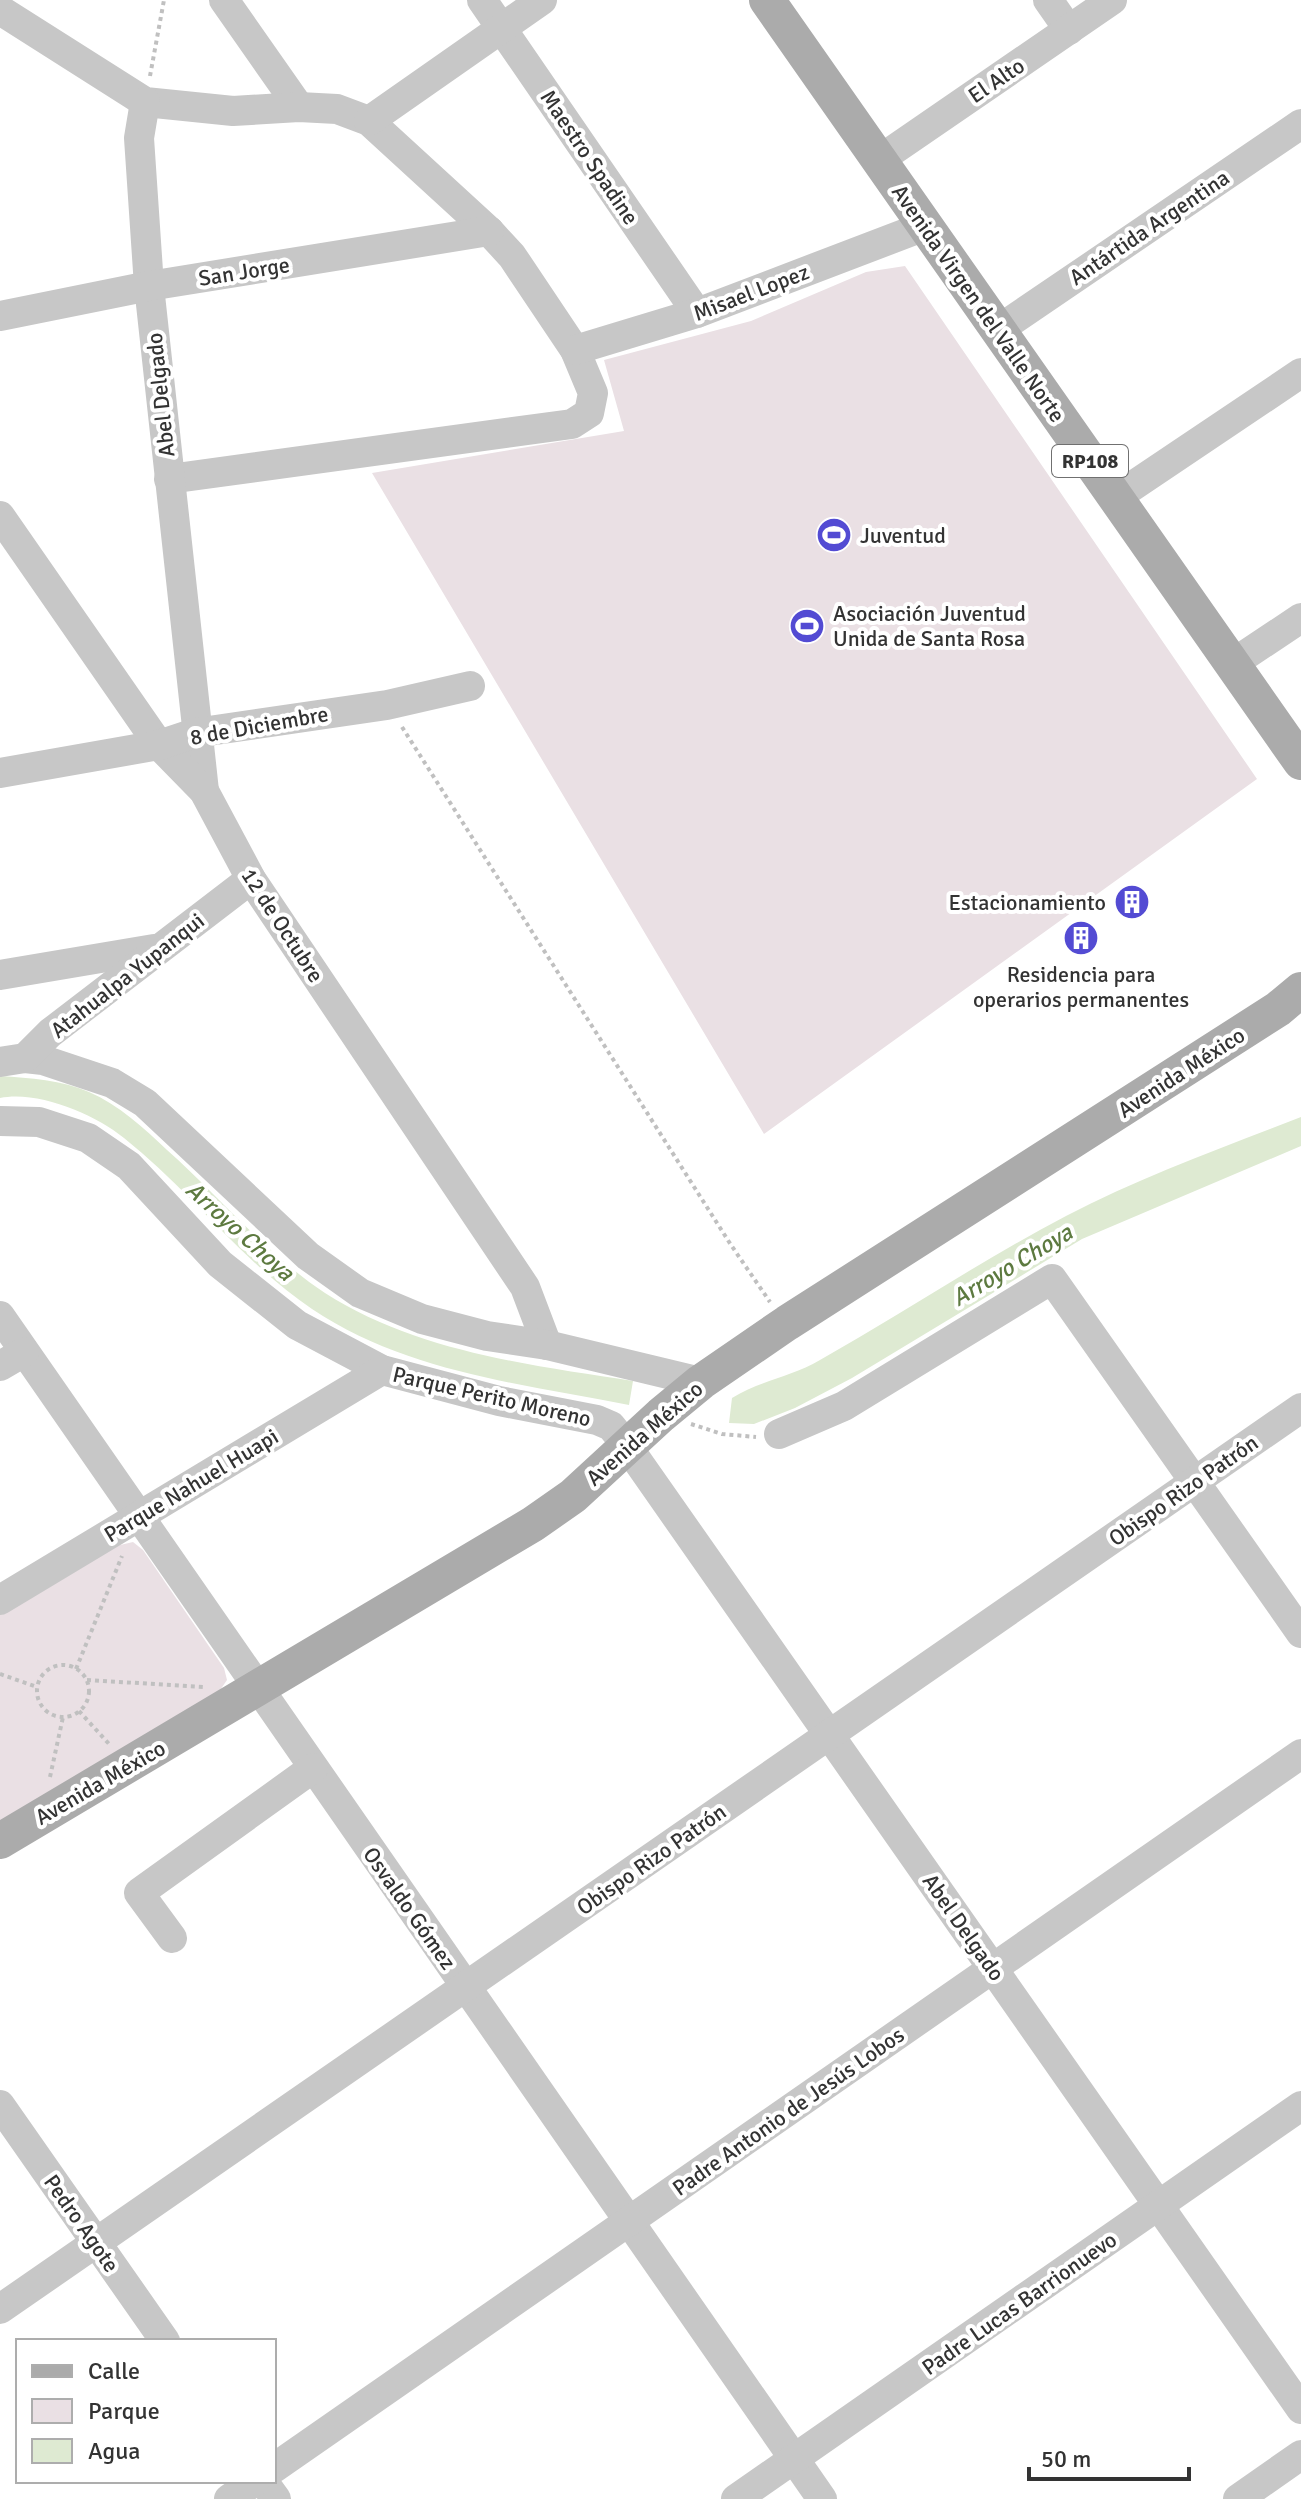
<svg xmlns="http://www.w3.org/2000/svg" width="1301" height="2499" viewBox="0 0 1301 2499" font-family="Signika,sans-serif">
<rect width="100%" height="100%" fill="#fff"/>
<g fill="#eae0e4">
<path d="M905,266L1257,779L764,1134L372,473L624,431L604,360L751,321L866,272Z"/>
<path d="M133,1542L143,1550L224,1668L227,1680L218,1693L0,1823V1614L116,1546Z"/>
</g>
<g fill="#deead2">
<path d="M0,1076C30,1078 62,1080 89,1092C119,1105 144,1128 167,1150C220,1197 266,1254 325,1293C415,1351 529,1365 633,1381L629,1405C522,1384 406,1372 312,1309C241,1261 191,1191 124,1138C95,1114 37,1090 0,1098Z"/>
<path d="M1301,1117V1146L1082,1239L852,1378L795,1408L754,1424L729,1423L732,1398C761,1380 791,1377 820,1360C903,1313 982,1260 1066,1216C1141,1177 1222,1148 1301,1117Z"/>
</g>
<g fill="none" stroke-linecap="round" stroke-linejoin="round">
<g stroke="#c0c0c0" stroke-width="4" stroke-dasharray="4 4" stroke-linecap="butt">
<path d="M150,76L164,0"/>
<path d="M402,727L731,1245L770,1302"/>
<path d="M691,1424L722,1434L756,1437"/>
<circle cx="63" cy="1691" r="26"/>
<path d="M76,1669L122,1556"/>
<path d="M0,1674L37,1687"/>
<path d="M87,1680L204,1687"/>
<path d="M79,1711L110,1745"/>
<path d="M50,1777L63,1717"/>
</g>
<g stroke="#c7c7c7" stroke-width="30">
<path d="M224,0L299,107"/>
<path d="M482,0L697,313"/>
<path d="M1048,0L1069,30"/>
<path d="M0,10L145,102L233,111L299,107L337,109L369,121L489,231L512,256L575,350L593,393L589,413L572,424L169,479"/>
<path d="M145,102L139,138L149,286L204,791"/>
<path d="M369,121L542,0"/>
<path d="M879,160L1112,0"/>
<path d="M0,316L149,286L489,231"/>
<path d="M998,330L1301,124"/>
<path d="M575,350L697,313L925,226"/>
<path d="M1115,498L1301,373"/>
<path d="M0,516L159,745L204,791L251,879L525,1287L547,1345"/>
<path d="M1232,664L1301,618"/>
<path d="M0,773L159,745L195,733L387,705L470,686"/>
<path d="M0,975L154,949"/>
<path d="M25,1058L43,1060L112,1083L145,1103L308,1256L360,1293L422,1319L487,1336L547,1345L701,1382"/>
<path d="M0,1062L25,1058L50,1033L251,879"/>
<path d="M0,1121L39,1122L88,1138L129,1166L220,1264L297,1325L382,1370L499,1401L597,1420L611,1426L627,1446L1301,2409"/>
<path d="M0,1316L822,2499"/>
<path d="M0,1366L24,1352"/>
<path d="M779,1434L844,1406L1052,1279L1301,1633"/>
<path d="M0,1600L382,1370"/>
<path d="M172,1938L139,1893L313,1768"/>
<path d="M0,2105L165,2341"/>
<path d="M0,2309L1301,1408"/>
<path d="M274,2468L1301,1754"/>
<path d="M263,2481L276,2499"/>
<path d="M229,2499L255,2481"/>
<path d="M736,2499L1301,2106"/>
<path d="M1238,2499L1301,2455"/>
</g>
<g stroke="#ababab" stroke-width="36">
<path d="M767,0L1301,762"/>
<path d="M0,1841L533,1524L573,1496L661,1415L701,1382L787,1323L1278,1009L1301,990"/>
</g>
</g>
<defs>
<symbol id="stadium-disc" viewBox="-11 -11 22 22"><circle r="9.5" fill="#534bd3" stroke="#fff"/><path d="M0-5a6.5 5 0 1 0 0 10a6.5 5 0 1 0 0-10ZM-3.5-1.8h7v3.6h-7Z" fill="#fff"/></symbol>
<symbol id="building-disc" viewBox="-11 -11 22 22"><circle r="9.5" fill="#534bd3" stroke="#fff"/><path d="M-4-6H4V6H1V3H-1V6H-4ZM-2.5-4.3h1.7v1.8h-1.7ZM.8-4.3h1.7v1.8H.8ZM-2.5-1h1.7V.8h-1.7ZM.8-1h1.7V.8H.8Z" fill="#fff"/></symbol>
</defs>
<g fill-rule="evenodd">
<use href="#stadium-disc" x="814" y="515" width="40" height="40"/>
<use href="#stadium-disc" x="787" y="606" width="40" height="40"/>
<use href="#building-disc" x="1112" y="882" width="40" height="40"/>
<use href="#building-disc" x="1061" y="918" width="40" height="40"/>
</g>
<g text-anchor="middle" stroke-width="8" stroke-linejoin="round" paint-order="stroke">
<rect fill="#fff" stroke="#707070" stroke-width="2" x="1052" y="445" width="76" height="32" rx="6"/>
<g font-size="20" font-weight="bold" fill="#333">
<text x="1090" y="468">RP108</text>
</g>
<g font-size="22" fill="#333" stroke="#fff">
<text transform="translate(996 80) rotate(-34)" y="8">El Alto</text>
<text transform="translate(590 157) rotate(56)" y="8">Maestro Spadine</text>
<text transform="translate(1149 227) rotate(-34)" y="8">Antártida Argentina</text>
<text transform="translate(244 271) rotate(-9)" y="8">San Jorge</text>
<text transform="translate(751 292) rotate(-21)" y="8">Misael Lopez</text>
<text transform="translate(979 303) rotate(55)" y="8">Avenida Virgen del Valle Norte</text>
<text transform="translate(160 395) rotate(-96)" y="8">Abel Delgado</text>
<text transform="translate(259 725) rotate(-10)" y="8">8 de Diciembre</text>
<text transform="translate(283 925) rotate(57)" y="8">12 de Octubre</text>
<text transform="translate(127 975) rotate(-38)" y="8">Atahualpa Yupanqui</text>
<text transform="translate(1181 1072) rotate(-33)" y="8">Avenida México</text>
<text transform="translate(492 1396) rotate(13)" y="8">Parque Perito Moreno</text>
<text transform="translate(644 1433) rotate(-41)" y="8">Avenida México</text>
<text transform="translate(191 1485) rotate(-31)" y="8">Parque Nahuel Huapi</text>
<text transform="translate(1183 1490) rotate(-35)" y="8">Obispo Rizo Patrón</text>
<text transform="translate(100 1782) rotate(-30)" y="8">Avenida México</text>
<text transform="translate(651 1859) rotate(-35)" y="8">Obispo Rizo Patrón</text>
<text transform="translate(410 1908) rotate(55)" y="8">Osvaldo Gómez</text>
<text transform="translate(964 1927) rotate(55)" y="8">Abel Delgado</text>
<text transform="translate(788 2111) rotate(-35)" y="8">Padre Antonio de Jesús Lobos</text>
<text transform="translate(82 2223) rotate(55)" y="8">Pedro Agote</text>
<text transform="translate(1019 2303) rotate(-35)" y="8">Padre Lucas Barrionuevo</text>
</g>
<g font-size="22" fill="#333" stroke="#fff" text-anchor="start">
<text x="860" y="543">Juventud</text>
<text x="833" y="621">Asociación Juventud<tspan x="833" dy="25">Unida de Santa Rosa</tspan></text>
<text x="1106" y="910" text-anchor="end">Estacionamiento</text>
<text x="1081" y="982" text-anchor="middle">Residencia para<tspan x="1081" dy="25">operarios permanentes</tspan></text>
</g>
<g font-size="24" font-style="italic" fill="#5d7a40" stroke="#fff">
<text transform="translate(240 1231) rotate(42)" y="8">Arroyo Choya</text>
<text transform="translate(1012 1265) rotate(-31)" y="8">Arroyo Choya</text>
</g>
</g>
<rect x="16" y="2339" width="260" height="144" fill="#ffffff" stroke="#adadad" stroke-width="2"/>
<rect x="32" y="2365" width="40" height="12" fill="#ababab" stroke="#adadad" stroke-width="2"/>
<text x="88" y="2379" font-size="24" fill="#333333">Calle</text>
<rect x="32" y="2399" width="40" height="24" fill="#eae0e4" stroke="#adadad" stroke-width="2"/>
<text x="88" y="2419" font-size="24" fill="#333333">Parque</text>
<rect x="32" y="2439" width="40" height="24" fill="#deead2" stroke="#adadad" stroke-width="2"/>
<text x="88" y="2459" font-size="24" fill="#333333">Agua</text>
<path d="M1029 2467v12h160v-12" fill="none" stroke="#333333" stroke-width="4"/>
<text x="1041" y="2467" font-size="24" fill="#333333" stroke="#ffffff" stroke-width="6" paint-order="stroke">50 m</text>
</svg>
